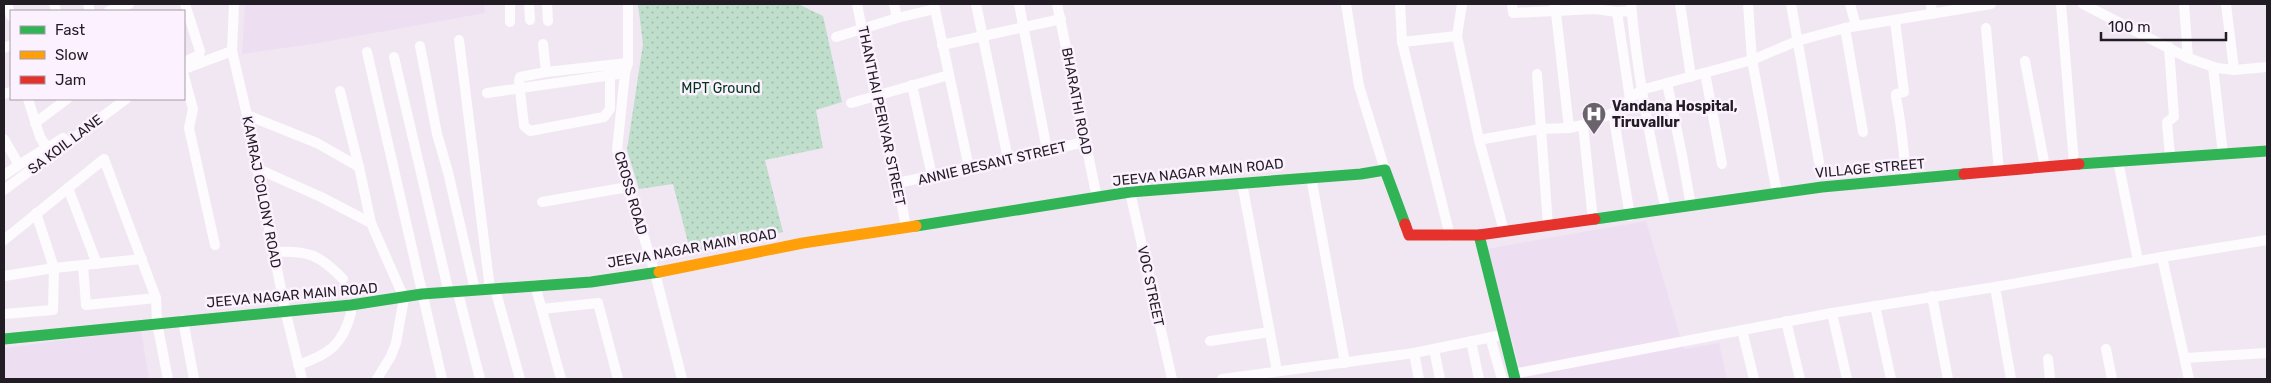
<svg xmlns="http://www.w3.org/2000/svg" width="2271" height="383" viewBox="0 0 2271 383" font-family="Rubik,sans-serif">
<defs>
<pattern id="park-dots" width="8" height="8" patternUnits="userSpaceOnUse" patternTransform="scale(1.25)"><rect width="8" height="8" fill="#bfdecb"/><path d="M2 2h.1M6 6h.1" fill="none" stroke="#a4beae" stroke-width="1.8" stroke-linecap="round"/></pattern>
</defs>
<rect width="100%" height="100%" fill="#f0e7f3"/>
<g fill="#eedef2">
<path d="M245,4H484L485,13L313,44L242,54Z"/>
<path d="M1646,221L1684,349L1719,343L1727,379H1523L1486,249Z"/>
<path d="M141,330L149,379H4V348Z"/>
</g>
<path fill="url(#park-dots)" d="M638,4H798L823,16L842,102L816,110L823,148L765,160L783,232L691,254L673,184L639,189L627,150L643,44Z"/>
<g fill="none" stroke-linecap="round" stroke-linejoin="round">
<g stroke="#fdfbfd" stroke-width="10">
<path d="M7,4L11,16"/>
<path d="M54,4L56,11"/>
<path d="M88,4L90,11"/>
<path d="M234,4L232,51L247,115L285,310L302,379"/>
<path d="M510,4V22"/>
<path d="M529,4L530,20"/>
<path d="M547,4L548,21"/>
<path d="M628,4V63L625,73L617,150L655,273L682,379"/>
<path d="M857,4L875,95L898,183L906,228"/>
<path d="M894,4L897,18"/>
<path d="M934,4L969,168"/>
<path d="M976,4L1008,159"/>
<path d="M1019,4L1047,150"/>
<path d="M1057,4L1097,198"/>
<path d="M1346,4L1359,86L1385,170"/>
<path d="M1400,4L1402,42L1450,236"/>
<path d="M1462,4L1457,36L1479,140L1504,231"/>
<path d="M1512,4L1513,13L1595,9L1617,12L1631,11"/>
<path d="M1555,4L1569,128"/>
<path d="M1631,4C1637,73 1650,142 1666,210"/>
<path d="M1680,4L1691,77"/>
<path d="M1748,4L1752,60L1777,193"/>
<path d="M1791,4L1819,162"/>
<path d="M1850,4L1856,26"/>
<path d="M1931,4L1932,14"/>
<path d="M2061,4L2074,164"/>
<path d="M2083,4L2188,58L2217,68L2234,70L2267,67"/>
<path d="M2184,4L2188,58"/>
<path d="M2226,4L2234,70"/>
<path d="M109,11L129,4"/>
<path d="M1617,12L1630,99"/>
<path d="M1895,21L1904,92L1896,94V98C1902,125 1903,152 1907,179"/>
<path d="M1845,28L1863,132"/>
<path d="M1986,28L1999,171"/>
<path d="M836,37L897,18L935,9"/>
<path d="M459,40L490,289"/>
<path d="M1402,42L1457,36"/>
<path d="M543,44L546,72"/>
<path d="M942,45L1061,19"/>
<path d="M420,46L437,134L448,172L475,290"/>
<path d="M2169,47L2174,117L2167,122L2170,157"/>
<path d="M4,48L11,45"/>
<path d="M367,52L442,379"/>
<path d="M394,57L449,293"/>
<path d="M2025,61L2045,167"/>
<path d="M184,62L199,55L200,51L185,4"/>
<path d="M610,65V109L604,117L530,131L524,126L519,81L520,77L546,72L628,63"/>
<path d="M2213,67L2223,154"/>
<path d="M184,69L232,51"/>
<path d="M1705,73L1722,164"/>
<path d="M1537,74L1548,226"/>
<path d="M184,76L193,109L189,128L215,245"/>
<path d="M1667,83L1682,155L1691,206"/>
<path d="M912,85L932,176"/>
<path d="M340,91L359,167L371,223L404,298L396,343L391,356L377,379"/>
<path d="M487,93L625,73"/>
<path d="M4,94L11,92"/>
<path d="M28,99L40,137L45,145L51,146L63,138"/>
<path d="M851,103L949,75"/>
<path d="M1613,113L1630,216"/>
<path d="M247,115L317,143L359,167"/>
<path d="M35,123L67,99"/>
<path d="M1583,125L1593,220"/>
<path d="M4,139L19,165L49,146"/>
<path d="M1479,140L1540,129L1569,128L1583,125L1613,113L1641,90L1752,60L1797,41L1845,28L1991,4"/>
<path d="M2118,161L2138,261"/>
<path d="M256,168L321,197L371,223"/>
<path d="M4,175L19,165"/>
<path d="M1311,177L1345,363"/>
<path d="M898,183L1085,142"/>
<path d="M1242,183L1277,371"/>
<path d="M68,188L97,264"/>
<path d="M4,190L126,99"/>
<path d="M1130,192L1172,379"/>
<path d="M542,202L628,187"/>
<path d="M4,240L104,159L156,298L157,323L168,379"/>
<path d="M275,252C308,250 320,255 343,279"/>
<path d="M2162,257L2189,379"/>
<path d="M83,265L86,305L156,298"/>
<path d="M4,276L54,268L142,259"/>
<path d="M535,285L561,379"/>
<path d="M1995,287L2011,379"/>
<path d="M495,289L520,379"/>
<path d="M458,293L480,379"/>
<path d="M1932,296L1948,379"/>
<path d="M1875,306L1891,379"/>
<path d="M542,309L598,303L618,379"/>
<path d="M1832,313L1847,379"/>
<path d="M4,314L53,310L54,268L36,213"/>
<path d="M183,320L194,379"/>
<path d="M1786,321L1800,379"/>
<path d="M1742,330L1754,379"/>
<path d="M1490,337L1502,379"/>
<path d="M1210,341L1270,332"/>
<path d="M1471,341L1479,379"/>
<path d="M1434,349L1440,379"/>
<path d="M2106,349L2112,379"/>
<path d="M1414,353L1419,379"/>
<path d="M2185,358L2267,353"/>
<path d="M2048,359L2050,379"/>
<path d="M298,365C328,355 343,345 351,313"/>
<path d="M1513,374L1832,313L1995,287L2162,257L2267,240"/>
<path d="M1222,379L1414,353L1502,335"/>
</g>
<g stroke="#30b455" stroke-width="11">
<path d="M2079,164L2267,151"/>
<path d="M1595,219L1822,187L1964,174"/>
<path d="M916,226L1130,192L1361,174L1385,170L1405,224"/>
<path d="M1479,235L1515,379"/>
<path d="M4,339L351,305L422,294L591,282L659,272"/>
</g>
<path stroke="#ff9f0a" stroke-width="11" d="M659,272L803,243L916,226"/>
<g stroke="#e5322d" stroke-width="11">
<path d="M1964,174L2079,164"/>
<path d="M1405,224L1409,235H1479L1595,219"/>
</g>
</g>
<defs>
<symbol id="hospital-pin" viewBox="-11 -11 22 30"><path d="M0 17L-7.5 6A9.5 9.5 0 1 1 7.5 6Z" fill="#6a636c" stroke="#fcf2ff"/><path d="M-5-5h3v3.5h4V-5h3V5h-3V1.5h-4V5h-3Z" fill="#fff"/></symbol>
</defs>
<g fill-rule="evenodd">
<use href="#hospital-pin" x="1580" y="100" width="28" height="38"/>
</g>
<g text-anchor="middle" stroke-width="5" stroke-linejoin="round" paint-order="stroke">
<g font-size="14" fill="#00371b" stroke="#fcf2ff">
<text x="721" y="93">MPT Ground</text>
</g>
<g font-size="14" fill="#221c24" stroke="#fcf2ff">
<text transform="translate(1077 101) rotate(79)" y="5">BHARATHI ROAD</text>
<text transform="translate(882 116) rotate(78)" y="5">THANTHAI PERIYAR STREET</text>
<text transform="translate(65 144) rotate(-37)" y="5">SA KOIL LANE</text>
<text transform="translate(992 163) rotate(-13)" y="5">ANNIE BESANT STREET</text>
<text transform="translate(1870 168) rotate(-5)" y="5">VILLAGE STREET</text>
<text transform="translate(1198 172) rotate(-6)" y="5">JEEVA NAGAR MAIN ROAD</text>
<text transform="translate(262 192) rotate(79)" y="5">KAMRAJ COLONY ROAD</text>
<text transform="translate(631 193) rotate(74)" y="5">CROSS ROAD</text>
<text transform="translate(692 248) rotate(-10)" y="5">JEEVA NAGAR MAIN ROAD</text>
<text transform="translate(1151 286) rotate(78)" y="5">VOC STREET</text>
<text transform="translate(292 295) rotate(-5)" y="5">JEEVA NAGAR MAIN ROAD</text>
</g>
<g font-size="14" font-weight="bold" fill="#221c24" stroke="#fcf2ff" text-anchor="start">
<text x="1612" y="111">Vandana Hospital,<tspan x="1612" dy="16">Tiruvallur</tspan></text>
</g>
</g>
<rect width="2271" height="383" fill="none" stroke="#221c24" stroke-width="10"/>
<rect x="10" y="10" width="175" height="90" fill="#fcf2ff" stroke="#a59ca7"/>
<rect x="20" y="26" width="25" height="8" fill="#30b455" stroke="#a59ca7"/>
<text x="55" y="35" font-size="15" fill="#221c24">Fast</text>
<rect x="20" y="51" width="25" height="8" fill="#ff9f0a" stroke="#a59ca7"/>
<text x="55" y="60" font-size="15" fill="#221c24">Slow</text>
<rect x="20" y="76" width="25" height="8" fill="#e5322d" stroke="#a59ca7"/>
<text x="55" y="85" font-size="15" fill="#221c24">Jam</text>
<path d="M2101 32v8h125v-8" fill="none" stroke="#221c24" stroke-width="2.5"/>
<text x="2108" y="32" font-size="15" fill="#221c24" stroke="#fcf2ff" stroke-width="4" paint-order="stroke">100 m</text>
</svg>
